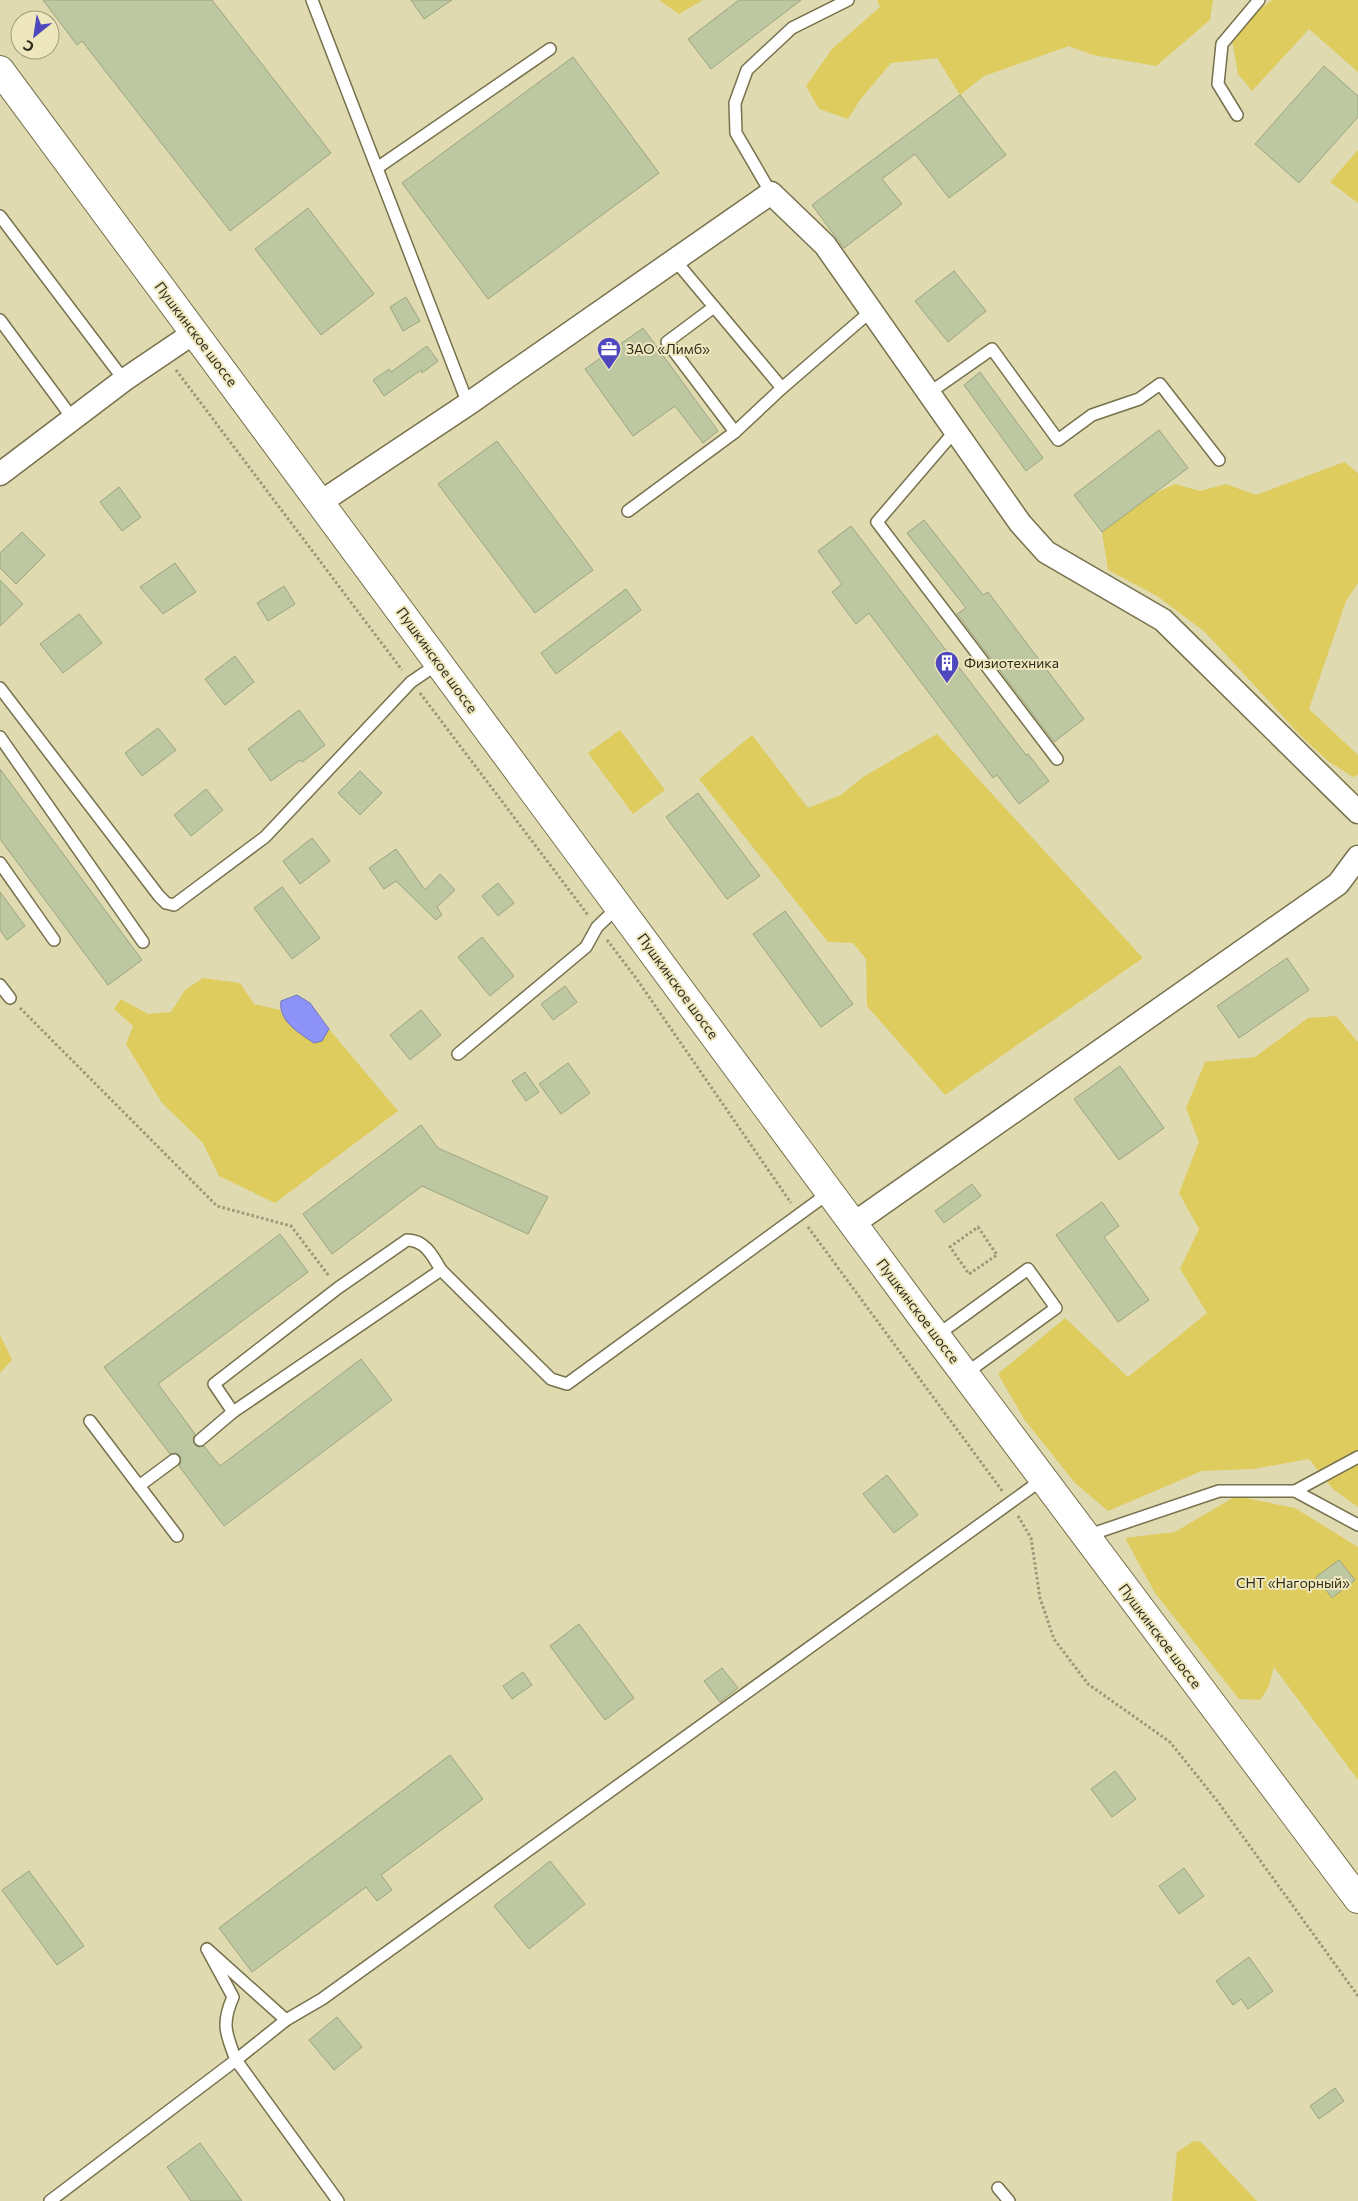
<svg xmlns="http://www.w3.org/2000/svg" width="1358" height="2201" viewBox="0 0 1358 2201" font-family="Commissioner,sans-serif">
<rect width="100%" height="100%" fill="#e0dab1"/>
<g fill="#decc5e">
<path d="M659,0H703L679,14Z"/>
<path d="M877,0H1213L1210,20L1156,66L1093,55L1069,46L984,76L960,95L937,58L891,63L860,100L848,119L819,109L806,86L832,49L880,7Z"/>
<path d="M1272,0H1358V72L1309,29L1252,91L1238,74L1232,40L1258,11Z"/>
<path d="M1358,150V203L1330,182Z"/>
<path d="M1344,462L1358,473V583L1346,601L1309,709L1358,755V775L1353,777L1328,761L1301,736L1205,632L1157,596L1108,570L1102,532L1151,495L1175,484L1200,491L1226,484L1256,495Z"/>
<path d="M620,730L665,790L633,814L588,753Z"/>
<path d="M937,734L1143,958L945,1095L867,1006L866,959L853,943L828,942L699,779L752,735L808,808L841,795L863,777Z"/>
<path d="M203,978L240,983L254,1004L280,1010L286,1020L314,1043L322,1041L329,1029L398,1111L275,1203L219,1176L203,1143L162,1103L126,1044L133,1026L114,1009L121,999L148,1014L171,1012L185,990Z"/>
<path d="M1336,1016L1358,1042V1507L1333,1489L1309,1459L1253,1469L1202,1471L1108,1511L1075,1483L1024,1419L998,1374L1065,1318L1128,1377L1207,1313L1180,1269L1199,1229L1179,1193L1199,1142L1186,1108L1205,1062L1255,1057L1308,1018Z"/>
<path d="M0,1335L12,1360L0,1373Z"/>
<path d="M1236,1496L1295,1508L1358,1547V1780L1274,1667L1268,1688L1260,1700L1239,1699L1155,1593L1125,1538L1175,1532Z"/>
<path d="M1194,2141L1201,2142L1257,2201H1172L1177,2152Z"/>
</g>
<path fill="#8e93fa" stroke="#7174b7" d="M297,995L310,1003L329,1029L322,1041L314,1043C299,1033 278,1021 281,1001Z"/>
<g fill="#bdc7a1" stroke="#9ba57f">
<path d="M43,0H212L331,153L230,231L82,41L77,45Z"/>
<path d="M411,0H452L424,19Z"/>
<path d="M739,0H801L711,69L688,39Z"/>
<path d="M573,57L659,173L488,299L402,183Z"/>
<path d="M1324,66L1358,96V117L1299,183L1255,144Z"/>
<path d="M960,95L1006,155L949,198L915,154L882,179L902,204L844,248L812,205Z"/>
<path d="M308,208L374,294L321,335L255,249Z"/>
<path d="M954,271L986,311L948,342L915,301Z"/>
<path d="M406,297L420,321L403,331L390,307Z"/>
<path d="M643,328L718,431L703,443L675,406L633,436L585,369Z"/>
<path d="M427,346L438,361L422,373L421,370L384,396L373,380L389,369L391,372Z"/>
<path d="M980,372L1043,458L1026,471L964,385Z"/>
<path d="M1159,430L1188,468L1102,532L1074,495Z"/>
<path d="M497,441L593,570L535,613L438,484Z"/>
<path d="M119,487L141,517L122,531L100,502Z"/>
<path d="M924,520L983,595L988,592L1084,719L1054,742L957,614L966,608L907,533Z"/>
<path d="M851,526L1026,755L1028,754L1049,781L1019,804L997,775L993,778L869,613L856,624L832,592L842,584L818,551Z"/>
<path d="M22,532L45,555L16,584L0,568V553Z"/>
<path d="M175,563L196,592L163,614L140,587Z"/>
<path d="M0,580L23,604L0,626Z"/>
<path d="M284,586L295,604L268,621L257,603Z"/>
<path d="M626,589L641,610L556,674L541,653Z"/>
<path d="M79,614L102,643L63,673L40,644Z"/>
<path d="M235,656L254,682L225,705L205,679Z"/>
<path d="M299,710L325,745L302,762L300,760L271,781L248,749Z"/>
<path d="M158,728L176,750L142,776L125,753Z"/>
<path d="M0,769L142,960L108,985L0,839Z"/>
<path d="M360,771L382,793L360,815L338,793Z"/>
<path d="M206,789L223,810L191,836L174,815Z"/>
<path d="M698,793L760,876L727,899L666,817Z"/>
<path d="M312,838L330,861L300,884L283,861Z"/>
<path d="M396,849L425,890L440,874L455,890L437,907L442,915L436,920L396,881L384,889L369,868Z"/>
<path d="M498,883L514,903L498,916L482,896Z"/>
<path d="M282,887L320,938L292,959L254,908Z"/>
<path d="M0,892L25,926L7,940L0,930Z"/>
<path d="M785,911L853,1004L821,1027L753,934Z"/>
<path d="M482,937L514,976L490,996L458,957Z"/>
<path d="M1287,958L1309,990L1239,1038L1217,1006Z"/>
<path d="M565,986L577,1002L553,1020L541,1004Z"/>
<path d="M421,1010L441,1035L410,1060L390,1035Z"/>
<path d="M568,1063L590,1093L561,1114L539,1084Z"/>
<path d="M1120,1066L1164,1128L1119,1160L1074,1099Z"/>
<path d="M525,1072L539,1092L526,1101L512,1081Z"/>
<path d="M421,1125L438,1148L548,1197L528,1234L422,1186L332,1254L303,1214Z"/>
<path d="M972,1184L981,1196L944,1223L935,1211Z"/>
<path d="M1102,1202L1119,1226L1104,1237L1149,1300L1118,1322L1056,1235Z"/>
<path d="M280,1234L308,1272L158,1384L195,1434L193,1438L194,1444L198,1447L204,1446L220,1466L361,1359L392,1400L224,1526L179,1466L181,1463L180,1456L177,1453L170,1454L104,1367Z"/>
<path d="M887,1475L918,1515L894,1533L863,1494Z"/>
<path d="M1339,1560L1355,1580L1332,1598L1316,1577Z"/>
<path d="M579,1624L634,1698L605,1720L550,1646Z"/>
<path d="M722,1668L738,1688L720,1702L704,1681Z"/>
<path d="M523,1672L532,1685L512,1699L503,1686Z"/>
<path d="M450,1755L483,1799L381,1875L392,1890L377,1901L366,1887L252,1972L219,1928Z"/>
<path d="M1115,1771L1136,1799L1112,1817L1091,1789Z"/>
<path d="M550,1861L585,1904L529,1949L494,1906Z"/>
<path d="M1184,1868L1204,1896L1179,1914L1159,1886Z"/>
<path d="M29,1871L84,1946L57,1965L2,1890Z"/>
<path d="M1249,1957L1273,1991L1248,2009L1241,1999L1233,2005L1216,1981Z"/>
<path d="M337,2017L362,2047L334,2070L309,2040Z"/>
<path d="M1335,2088L1344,2101L1319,2119L1310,2106Z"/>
<path d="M200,2143L242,2201H191L167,2167Z"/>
</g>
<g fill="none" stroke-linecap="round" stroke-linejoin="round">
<defs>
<g id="lane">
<path d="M312,0L468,404"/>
<path d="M1237,115L1218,84L1222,44L1259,0"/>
<path d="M377,168L550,49"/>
<path d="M771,193L736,133L735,103L747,70L792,28L848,0"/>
<path d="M0,216L124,380"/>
<path d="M714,307L667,342L735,432"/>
<path d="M0,320L73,419"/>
<path d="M782,388L871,311"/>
<path d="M929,393L992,349L1058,440L1092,415L1139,399L1160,384L1219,460"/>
<path d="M955,431L877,522L1057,759"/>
<path d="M628,511L735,432L782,388L674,259"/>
<path d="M0,688L159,896L166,903L174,905L265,837L411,682L439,663"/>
<path d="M0,737L143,942"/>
<path d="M0,863L54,940"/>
<path d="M0,985L10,998"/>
<path d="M458,1054L586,947L597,927L619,906"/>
<path d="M936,1336L1028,1269L1056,1308L965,1374"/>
<path d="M233,1412L214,1384L338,1288L407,1240C425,1240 433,1256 441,1270L551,1379L567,1384L830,1192"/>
<path d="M90,1421L177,1536"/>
<path d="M200,1440L233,1412L441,1270"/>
<path d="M139,1486L174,1460"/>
<path d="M1295,1491L1358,1457"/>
<path d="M1086,1536L1219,1491H1295L1358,1525"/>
<path d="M998,2188L1009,2201"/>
<path d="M50,2201L236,2060C226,2034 221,2024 233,1997L207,1949L286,2020"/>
<path d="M338,2201L236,2060L286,2020L322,1999L1043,1479"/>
</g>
<g id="street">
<path d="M0,474L124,380L195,332"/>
<path d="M321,502L468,404L771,193L825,245L1020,523L1046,552L1163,620L1358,812"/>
<path d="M853,1224L1338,884L1358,857"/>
</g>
<path id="secondary" d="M0,70L919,1313L1358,1899"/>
</defs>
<use href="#lane" stroke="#77714c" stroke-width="14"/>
<use href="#street" stroke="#77714c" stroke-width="25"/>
<use href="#secondary" stroke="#77714c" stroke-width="30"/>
<g stroke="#9c9778" stroke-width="3" stroke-dasharray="2.5 2.5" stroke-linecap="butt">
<path d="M176,370L402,670"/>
<path d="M420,693L588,915"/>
<path d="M607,940L636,978L791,1203"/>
<path d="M20,1008L217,1206L291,1226L329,1276"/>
<path d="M808,1227L1003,1492"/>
<path d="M978,1227L997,1255L969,1274L950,1247Z"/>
<path d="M1018,1516L1031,1538L1040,1598L1054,1639L1088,1684L1170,1742L1218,1802L1358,1996"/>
</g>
<use href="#lane" stroke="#fff" stroke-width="11"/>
<use href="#street" stroke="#fff" stroke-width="22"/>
<use href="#secondary" stroke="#fff" stroke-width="28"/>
</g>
<defs>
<symbol id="office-pin" viewBox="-11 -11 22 30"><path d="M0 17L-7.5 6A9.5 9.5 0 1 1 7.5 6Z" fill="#4f47be" stroke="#eee7be"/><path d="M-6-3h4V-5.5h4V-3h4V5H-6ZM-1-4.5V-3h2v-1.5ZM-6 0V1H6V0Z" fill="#fff"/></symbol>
<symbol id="building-pin" viewBox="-11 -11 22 30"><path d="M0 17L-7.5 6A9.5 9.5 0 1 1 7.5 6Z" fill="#4f47be" stroke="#eee7be"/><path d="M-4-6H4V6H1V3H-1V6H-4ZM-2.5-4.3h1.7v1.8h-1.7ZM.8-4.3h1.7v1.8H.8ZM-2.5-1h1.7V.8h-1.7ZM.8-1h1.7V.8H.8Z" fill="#fff"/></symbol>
</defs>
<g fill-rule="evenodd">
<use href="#office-pin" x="595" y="335" width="28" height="38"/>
<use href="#building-pin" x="933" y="649" width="28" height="38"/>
</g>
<g text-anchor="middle" stroke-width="4" stroke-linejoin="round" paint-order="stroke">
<g font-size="14" fill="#2e2b1c" stroke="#eee7be">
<text transform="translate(196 334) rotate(53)" y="5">Пушкинское шоссе</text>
<text transform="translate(437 660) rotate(54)" y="5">Пушкинское шоссе</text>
<text transform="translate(678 986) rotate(54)" y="5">Пушкинское шоссе</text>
<text transform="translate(918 1311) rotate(53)" y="5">Пушкинское шоссе</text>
<text transform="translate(1160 1636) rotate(53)" y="5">Пушкинское шоссе</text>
</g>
<g font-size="14" fill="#2e2b1c" stroke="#eee7be" text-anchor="start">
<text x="626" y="354">ЗАО «Лимб»</text>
<text x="964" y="668">Физиотехника</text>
</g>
<g font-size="14" fill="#312e18" stroke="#eee7be">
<text x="1293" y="1588">СНТ «Нагорный»</text>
</g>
</g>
<g transform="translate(35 35) rotate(210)"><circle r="24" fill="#eee7be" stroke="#a19c7d"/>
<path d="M0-4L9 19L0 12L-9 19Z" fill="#4f47be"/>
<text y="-8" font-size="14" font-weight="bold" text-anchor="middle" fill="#2e2b1c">С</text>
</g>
</svg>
